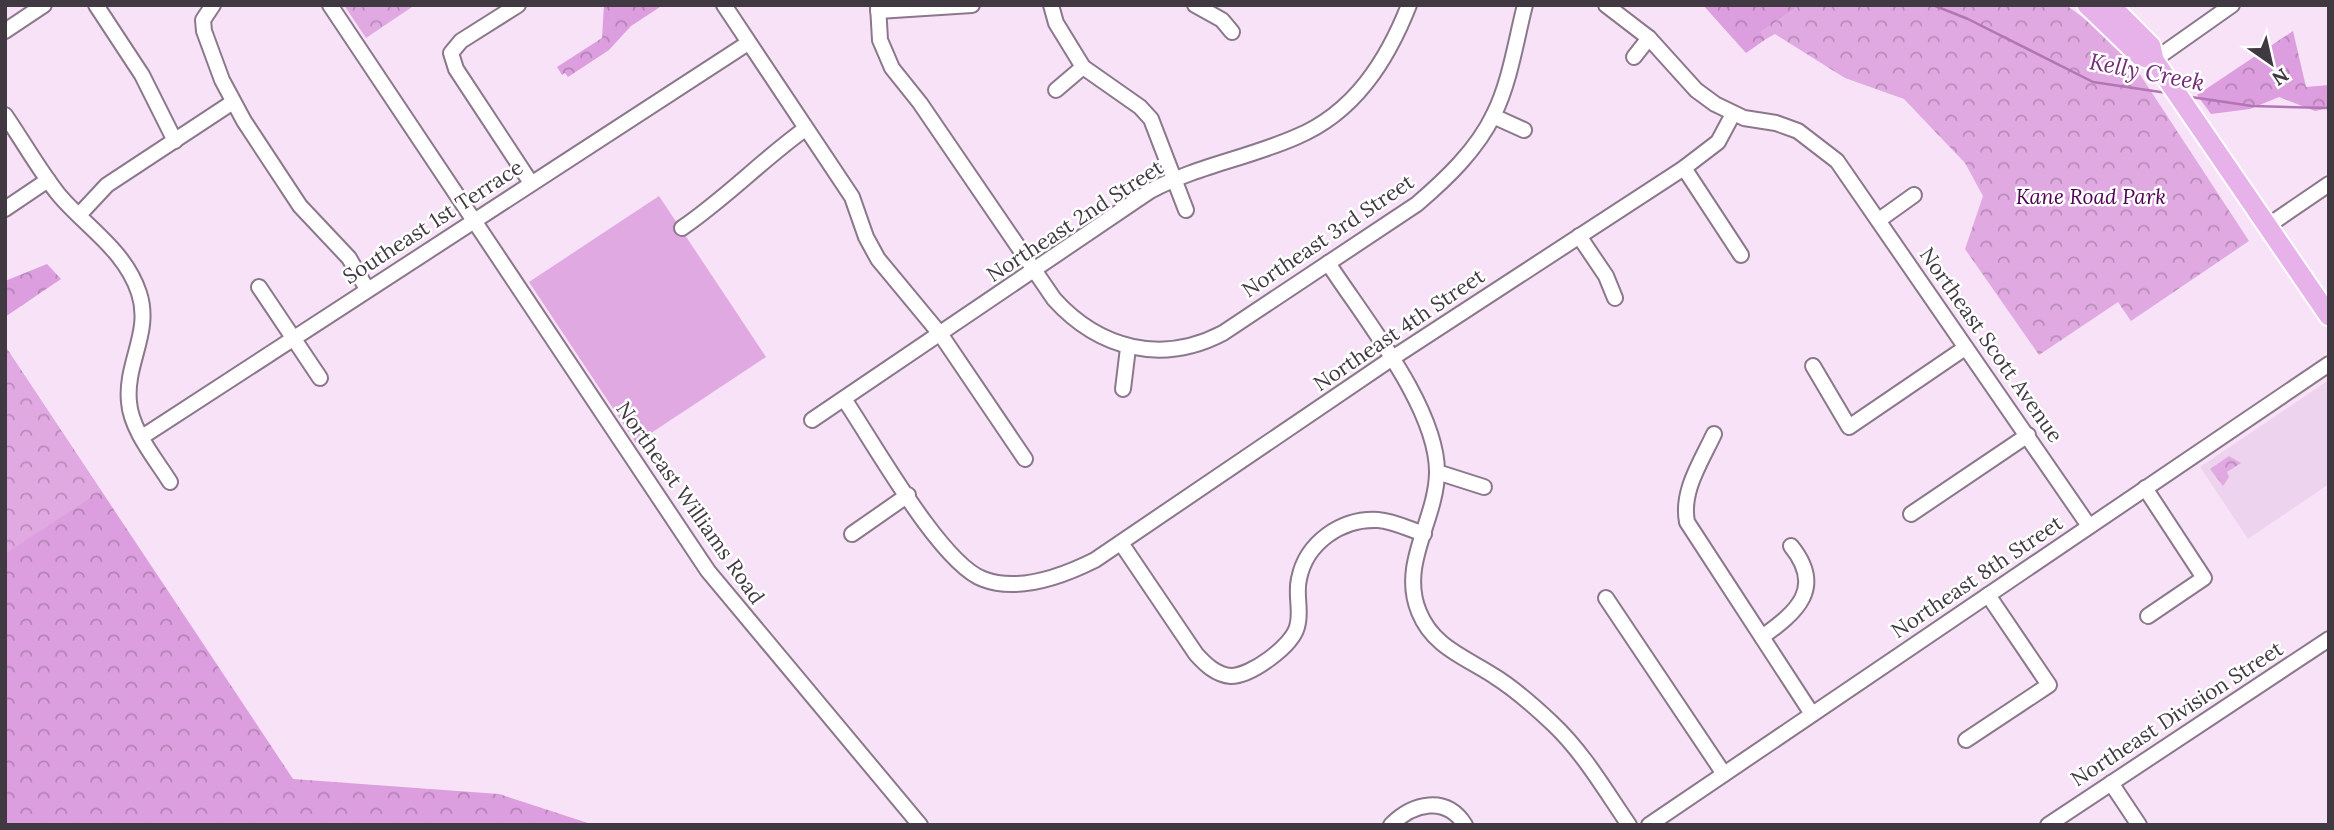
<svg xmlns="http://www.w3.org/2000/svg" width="2334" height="830" viewBox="0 0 2334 830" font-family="Lora,serif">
<defs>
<pattern id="forest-crowns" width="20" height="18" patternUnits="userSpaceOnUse" patternTransform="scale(1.75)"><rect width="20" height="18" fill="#dc9ede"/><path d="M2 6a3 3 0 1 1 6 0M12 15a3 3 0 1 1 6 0" fill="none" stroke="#b482b6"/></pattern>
<pattern id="park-crowns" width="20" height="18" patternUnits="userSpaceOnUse" patternTransform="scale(1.75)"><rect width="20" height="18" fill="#e1a9e2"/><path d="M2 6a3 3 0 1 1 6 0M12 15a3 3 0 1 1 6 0" fill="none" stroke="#b88bb9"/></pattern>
</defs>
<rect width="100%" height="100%" fill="#f7e2f7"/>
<path fill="#edd3ed" d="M2329,380V484L2248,539L2200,467Z"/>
<path fill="#e1a9e2" d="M659,196L766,357L636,443L529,282Z"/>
<g fill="url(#forest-crowns)">
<path d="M604,5H663L631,26L609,50L568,77L565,73L562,75L557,67L602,38Z"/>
<path d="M1703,5H1801L1761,32L1766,39L1746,53Z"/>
<path d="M2293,31L2306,87L2329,85V108L2315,111L2279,97L2250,109L2211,114L2197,95Z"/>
<path d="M47,264L61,279L5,317V281Z"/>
<path d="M5,346L293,779L499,794L594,825H5Z"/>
</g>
<g fill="url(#park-crowns)">
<path d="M344,5H415L366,38Z"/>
<path d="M1801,5H2066L2099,29L2139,73L2249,241L2131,321L2118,302L2039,355L1965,249L1983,196L1965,163L1904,99L1845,78L1775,34L1766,39L1761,32Z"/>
<path d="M5,346L101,491L5,554Z"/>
<path d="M2229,456L2241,463L2227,472L2229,477L2223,486L2210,469Z"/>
</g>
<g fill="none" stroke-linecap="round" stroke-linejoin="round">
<g stroke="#b276b4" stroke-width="2.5">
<path d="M1933,5L1968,19L2093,82L2167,93"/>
<path d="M2191,97L2252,106L2329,108"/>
</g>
<defs>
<g id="minor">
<path d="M96,5L142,75L175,141"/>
<path d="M213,5L203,20L204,31L222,80L244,121L300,206L349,258L367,289"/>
<path d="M330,5L708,571L920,825"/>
<path d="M518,5L461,41L451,53L456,69L531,183"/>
<path d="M724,5L852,197L866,237L878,259L941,335L1025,459"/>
<path d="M878,5L880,40L892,68L920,103L1054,299C1099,349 1162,365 1223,333L1417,204C1446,179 1477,150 1494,114C1510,82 1516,40 1525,5"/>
<path d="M1051,5L1056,23L1083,67L1140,107L1151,119L1186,210"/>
<path d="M1195,5L1222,20L1232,32"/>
<path d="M1606,5L1649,38L1696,90L1715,104L1744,118L1776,123L1798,131L1837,161L2089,526"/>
<path d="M878,11L972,5"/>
<path d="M5,31L44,5"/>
<path d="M1634,57L1649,38"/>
<path d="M2154,60L2232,5"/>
<path d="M1056,90L1083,67"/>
<path d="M5,115C23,141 39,170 59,195C86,227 125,250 139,293C152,332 125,363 129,402C131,430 155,458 170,482"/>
<path d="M1493,116L1524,130"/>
<path d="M1684,168L1741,255"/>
<path d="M5,209L48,180"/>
<path d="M79,215L107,185L233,102"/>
<path d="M1879,220L1914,195"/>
<path d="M2266,227L2329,184"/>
<path d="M682,228C726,198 762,160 805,129"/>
<path d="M1579,236L1606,276L1615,298"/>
<path d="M1328,263C1363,317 1438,408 1437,473C1436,521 1399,564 1419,612C1433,647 1465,657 1494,676C1515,689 1534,706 1552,723C1583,752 1605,790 1629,825"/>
<path d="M259,287L320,378"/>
<path d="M1813,366L1849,427L1965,348"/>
<path d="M1123,389L1128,348"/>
<path d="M844,399C872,440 940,563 983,579C1019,593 1063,576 1095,560L1391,359L1684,168L1718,142L1733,114"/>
<path d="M812,420L1150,191C1197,166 1248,158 1296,137C1354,113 1387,61 1409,5"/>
<path d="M1714,434C1701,462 1681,491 1687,522L1812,714"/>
<path d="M142,437L748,43"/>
<path d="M1437,472L1484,487"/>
<path d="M2145,488L2204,578L2148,616"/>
<path d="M1911,514L2028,435"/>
<path d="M852,534L908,495"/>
<path d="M1121,543L1196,654C1205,664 1216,675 1231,676C1251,676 1292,646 1297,627C1302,611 1295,595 1299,579C1306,543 1341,518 1378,520C1393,521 1409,529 1424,534"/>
<path d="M1606,598L1724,774"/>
<path d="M1762,637C1797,612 1825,588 1791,546"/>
<path d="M1966,740L2049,685L1988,595"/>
<path d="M2111,783L2139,825"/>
<path d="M1391,825C1413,803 1446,795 1465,825"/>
<path d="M1649,825L2329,364"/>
<path d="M2048,825L2329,639"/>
</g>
<g id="major">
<path d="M2087,5L2140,56L2154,60"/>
<path d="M2110,5L2151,46L2154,60L2329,316"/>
</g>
</defs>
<use href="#minor" stroke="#8b788b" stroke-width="18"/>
<use href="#major" stroke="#fff" stroke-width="23"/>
<use href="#minor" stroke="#fff" stroke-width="14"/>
<use href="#major" stroke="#e6b2e9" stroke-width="19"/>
</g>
<g text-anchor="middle" stroke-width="5" stroke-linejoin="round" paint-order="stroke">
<g font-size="21" font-style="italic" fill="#500055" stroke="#fff">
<text x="2091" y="204">Kane Road Park</text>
</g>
<g font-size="21" fill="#413941" stroke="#fff">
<text transform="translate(1075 221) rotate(-33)" y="7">Northeast 2nd Street</text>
<text transform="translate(433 222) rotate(-33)" y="7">Southeast 1st Terrace</text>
<text transform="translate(1328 236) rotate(-34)" y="7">Northeast 3rd Street</text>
<text transform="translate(1399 330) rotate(-34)" y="7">Northeast 4th Street</text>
<text transform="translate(1991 345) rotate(55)" y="7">Northeast Scott Avenue</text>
<text transform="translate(690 503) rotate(55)" y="7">Northeast Williams Road</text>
<text transform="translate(1977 577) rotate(-34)" y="7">Northeast 8th Street</text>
<text transform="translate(2177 714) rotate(-33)" y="7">Northeast Division Street</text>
</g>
<g font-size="23" font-style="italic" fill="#742c78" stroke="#fff">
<text transform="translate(2147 72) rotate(11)" y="8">Kelly Creek</text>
</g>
</g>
<rect width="2334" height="830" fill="none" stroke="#413941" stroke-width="14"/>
<g transform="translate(2271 63) rotate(146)" stroke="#ffffff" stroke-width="5" paint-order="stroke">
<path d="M0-5L12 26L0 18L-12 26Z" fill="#413941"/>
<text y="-10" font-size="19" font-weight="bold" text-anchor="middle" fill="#413941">N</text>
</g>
</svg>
